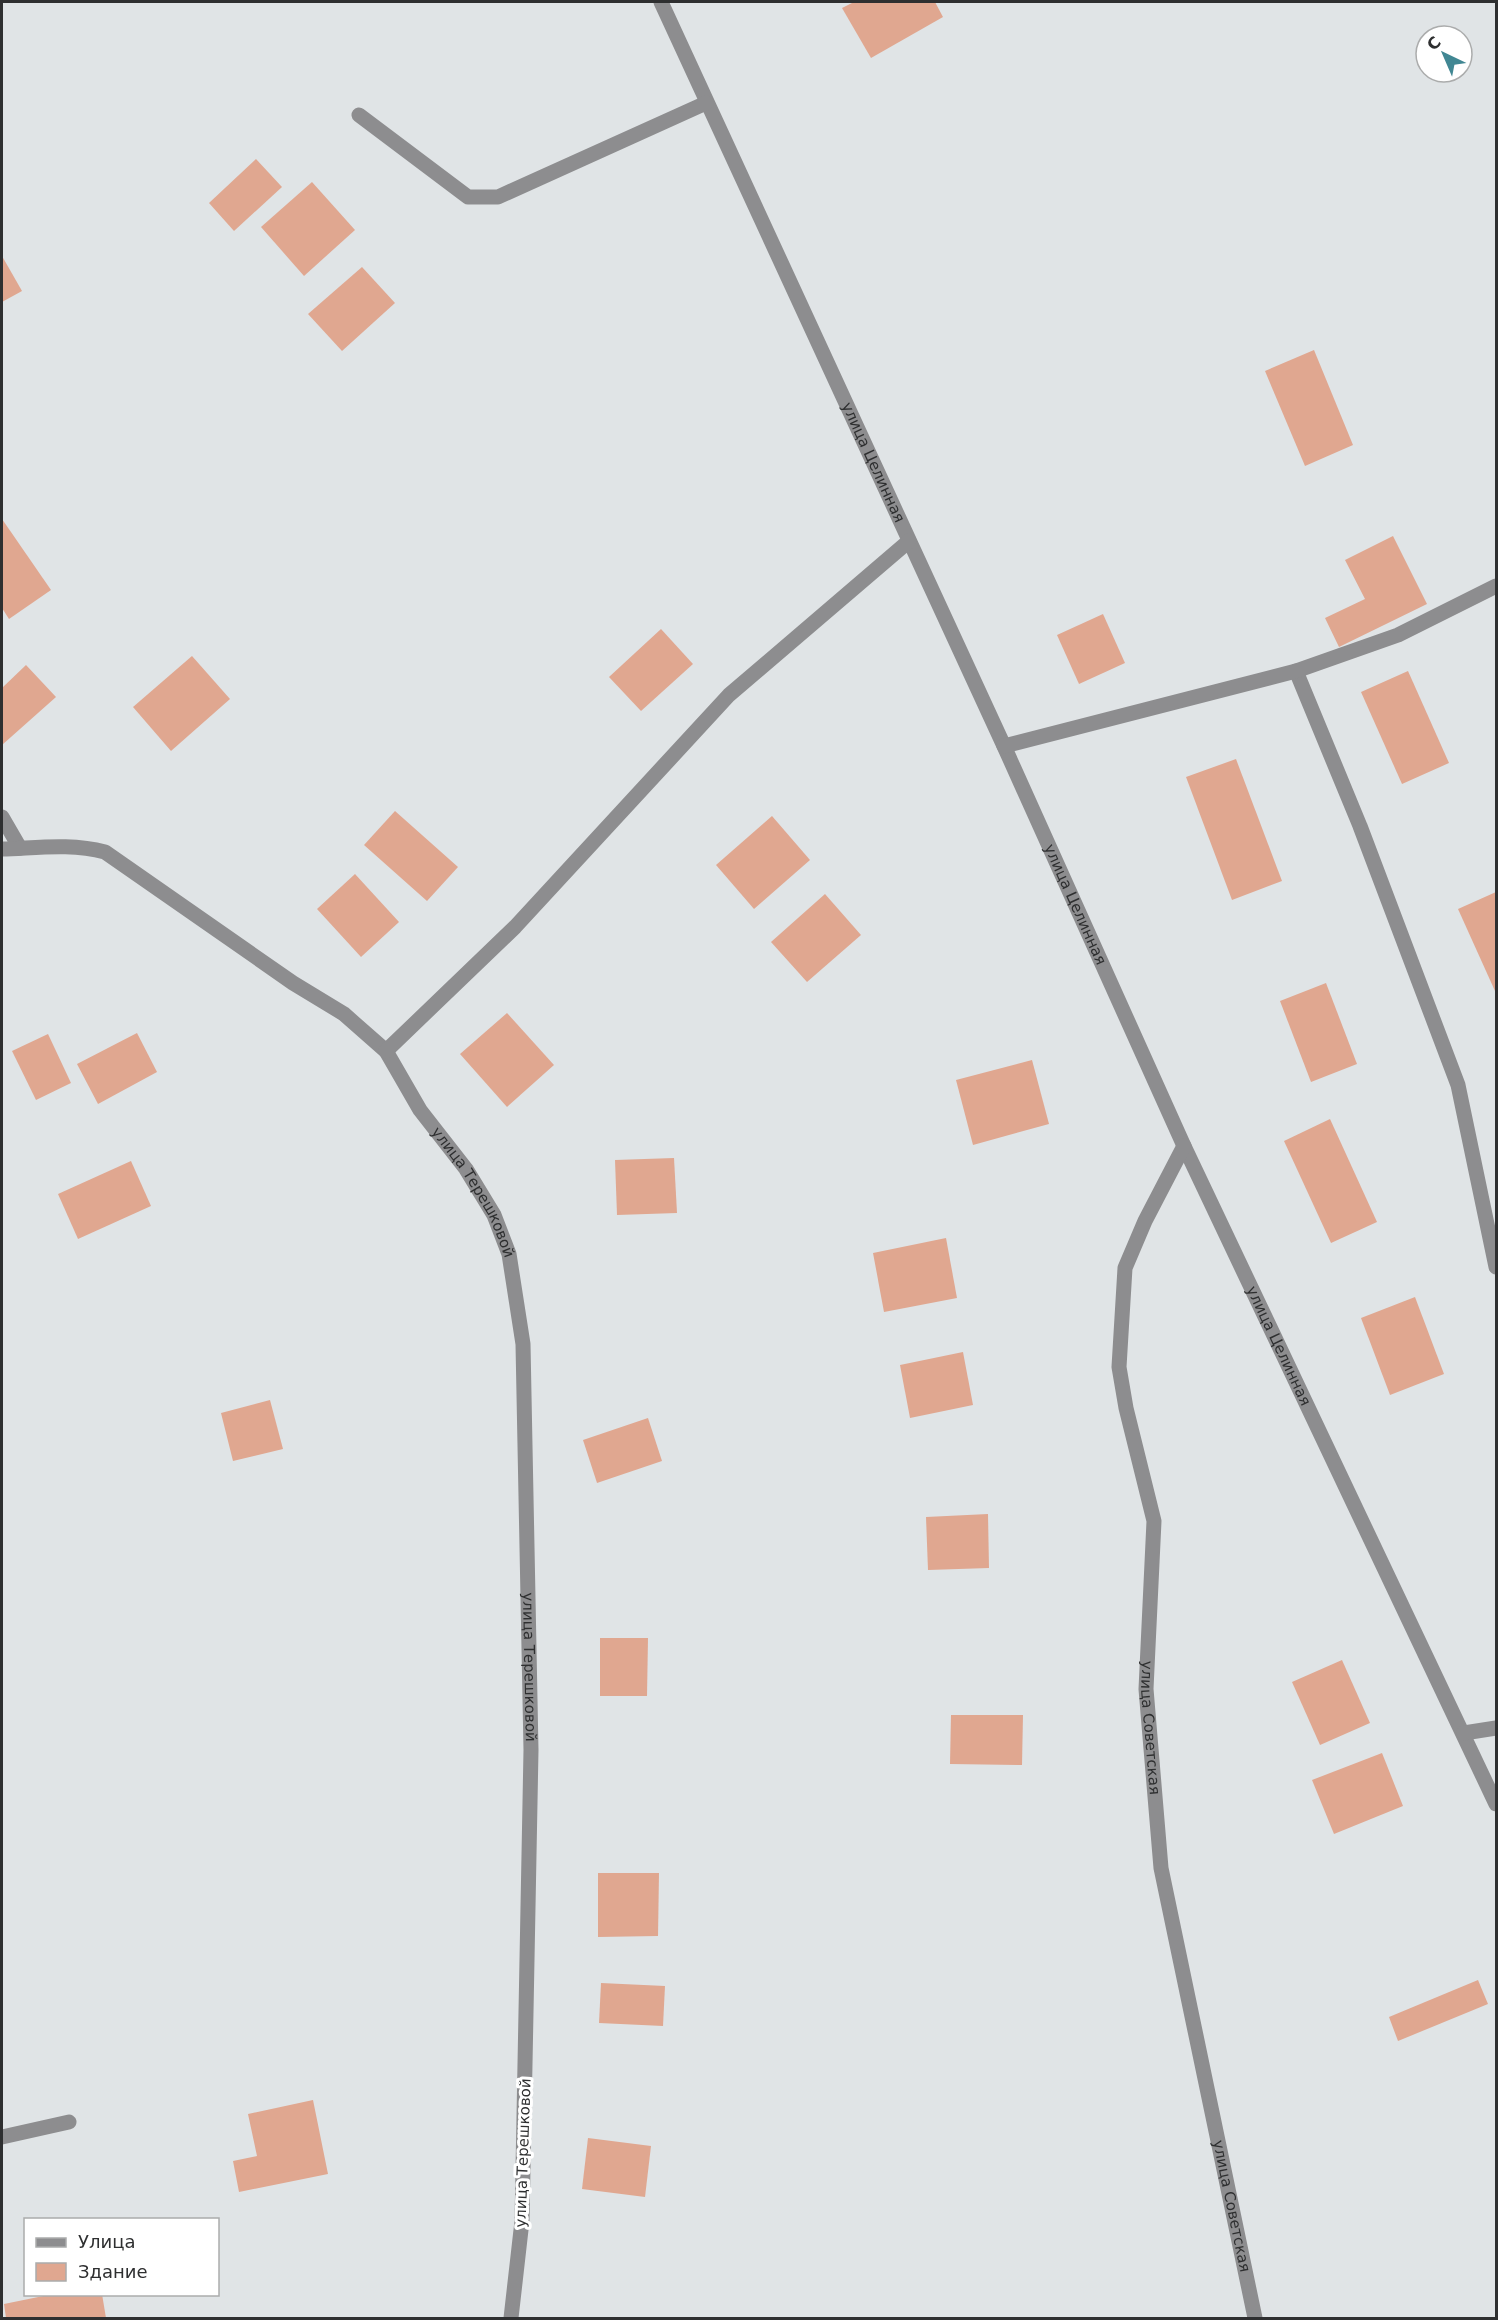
<svg xmlns="http://www.w3.org/2000/svg" width="1498" height="2320" viewBox="0 0 1498 2320" font-family="'DejaVu Sans',sans-serif">
<rect width="100%" height="100%" fill="#e0e4e6"/>
<g fill="#e0a790">
<path d="M854,2H935L943,17L871,58L842,8Z"/>
<path d="M256,159L282,187L234,231L209,203Z"/>
<path d="M312,182L355,230L304,276L261,227Z"/>
<path d="M2,256L22,291L2,302Z"/>
<path d="M362,267L395,303L342,351L308,314Z"/>
<path d="M1314,350L1353,445L1305,466L1265,371Z"/>
<path d="M2,519L51,590L9,619L2,608Z"/>
<path d="M1393,536L1427,604L1339,647L1325,618L1365,599L1345,560Z"/>
<path d="M1103,614L1125,663L1079,684L1057,635Z"/>
<path d="M661,629L693,664L641,711L609,677Z"/>
<path d="M192,656L230,699L171,751L133,707Z"/>
<path d="M26,665L56,697L2,745V688Z"/>
<path d="M1408,671L1449,763L1402,784L1361,692Z"/>
<path d="M1236,759L1282,881L1232,900L1186,777Z"/>
<path d="M395,811L458,867L427,901L364,845Z"/>
<path d="M772,816L810,860L754,909L716,865Z"/>
<path d="M355,874L399,922L361,957L317,909Z"/>
<path d="M1496,892V990L1495,991L1458,909Z"/>
<path d="M825,894L861,935L807,982L771,942Z"/>
<path d="M1326,983L1357,1064L1311,1082L1280,1001Z"/>
<path d="M507,1013L554,1065L507,1107L460,1054Z"/>
<path d="M137,1033L157,1072L98,1104L77,1064Z"/>
<path d="M48,1034L71,1083L36,1100L12,1051Z"/>
<path d="M1032,1060L1049,1124L973,1145L956,1080Z"/>
<path d="M1330,1119L1377,1222L1331,1243L1284,1141Z"/>
<path d="M674,1158L677,1213L617,1215L615,1160Z"/>
<path d="M131,1161L151,1206L78,1239L58,1194Z"/>
<path d="M946,1238L957,1298L884,1312L873,1253Z"/>
<path d="M1415,1297L1444,1374L1390,1395L1361,1318Z"/>
<path d="M963,1352L973,1405L910,1418L900,1365Z"/>
<path d="M270,1400L283,1449L233,1461L221,1413Z"/>
<path d="M648,1418L662,1461L597,1483L583,1440Z"/>
<path d="M988,1514L989,1568L928,1570L926,1517Z"/>
<path d="M600,1638H648L647,1696H600Z"/>
<path d="M1342,1660L1370,1723L1320,1745L1292,1682Z"/>
<path d="M951,1715H1023L1022,1765L950,1764Z"/>
<path d="M1382,1753L1403,1806L1334,1834L1312,1780Z"/>
<path d="M598,1873H659L658,1936L598,1937Z"/>
<path d="M1478,1980L1488,2004L1398,2041L1389,2017Z"/>
<path d="M601,1983L665,1986L663,2026L599,2023Z"/>
<path d="M313,2100L328,2174L239,2192L233,2161L257,2156L248,2114Z"/>
<path d="M588,2138L651,2146L645,2197L582,2189Z"/>
<path d="M53,2294H102L106,2318H6L4,2304Z"/>
</g>
<g fill="none" stroke-linecap="round" stroke-linejoin="round">
<g stroke="#8d8d8f" stroke-width="15">
<path id="s1" d="M661,2L1004,746L1184,1146L1496,1804"/>
<path d="M359,115L468,197H498L706,103"/>
<path d="M1296,671L1360,826L1458,1085L1496,1267"/>
<path d="M1004,746L1296,671L1398,635L1496,586"/>
<path d="M2,817L20,848"/>
<path id="s2" d="M2,849C37,848 71,843 105,852L293,983L344,1014L386,1051L420,1110L466,1169L494,1215L509,1254L523,1344L531,1750L522,2221L511,2318"/>
<path d="M386,1051L515,927L729,695L909,541"/>
<path id="s3" d="M1184,1146L1145,1221L1125,1268L1119,1367L1126,1408L1154,1521L1146,1689L1161,1868L1255,2318"/>
<path d="M1464,1733L1496,1728"/>
<path d="M2,2137L69,2122"/>
</g>
</g>
<g text-anchor="middle" stroke-width="6" stroke-linejoin="round" paint-order="stroke">
<g font-size="15" fill="#2e2f30" stroke="#fff">
<text dy="5" stroke="none"><textPath href="#s1" startOffset="507">улица Целинная</textPath></text>
<text dy="5" stroke="none"><textPath href="#s1" startOffset="993">улица Целинная</textPath></text>
<text dy="5" stroke="none"><textPath href="#s2" startOffset="615">улица Терешковой</textPath></text>
<text dy="5" stroke="none"><textPath href="#s1" startOffset="1479">улица Целинная</textPath></text>
<text dy="5" stroke="none"><textPath href="#s2" startOffset="1101">улица Терешковой</textPath></text>
<text dy="5" stroke="none"><textPath href="#s3" startOffset="600">улица Советская</textPath></text>
<text transform="translate(523 2153) rotate(-88)" y="5">улица Терешковой</text>
<text dy="5" stroke="none"><textPath href="#s3" startOffset="1086">улица Советская</textPath></text>
</g>
</g>
<rect width="1498" height="2320" fill="none" stroke="#2e2f30" stroke-width="6"/>
<rect x="24" y="2218" width="195" height="78" fill="#ffffff" stroke="#abacac" stroke-width="1.5"/>
<rect x="36" y="2238" width="30" height="9" fill="#8d8d8f" stroke="#abacac" stroke-width="1.5"/>
<text x="78" y="2248" font-size="18" fill="#2e2f30">Улица</text>
<rect x="36" y="2263" width="30" height="18" fill="#e0a790" stroke="#abacac" stroke-width="1.5"/>
<text x="78" y="2278" font-size="18" fill="#2e2f30">Здание</text>
<g transform="translate(1444 54) rotate(316)"><circle r="28" fill="#ffffff" stroke="#abacac" stroke-width="1.5"/>
<path d="M0-4.5L10 22L0 15L-10 22Z" fill="#418793"/>
<text y="-9" font-size="16" font-weight="bold" text-anchor="middle" fill="#2e2f30">С</text>
</g>
</svg>
